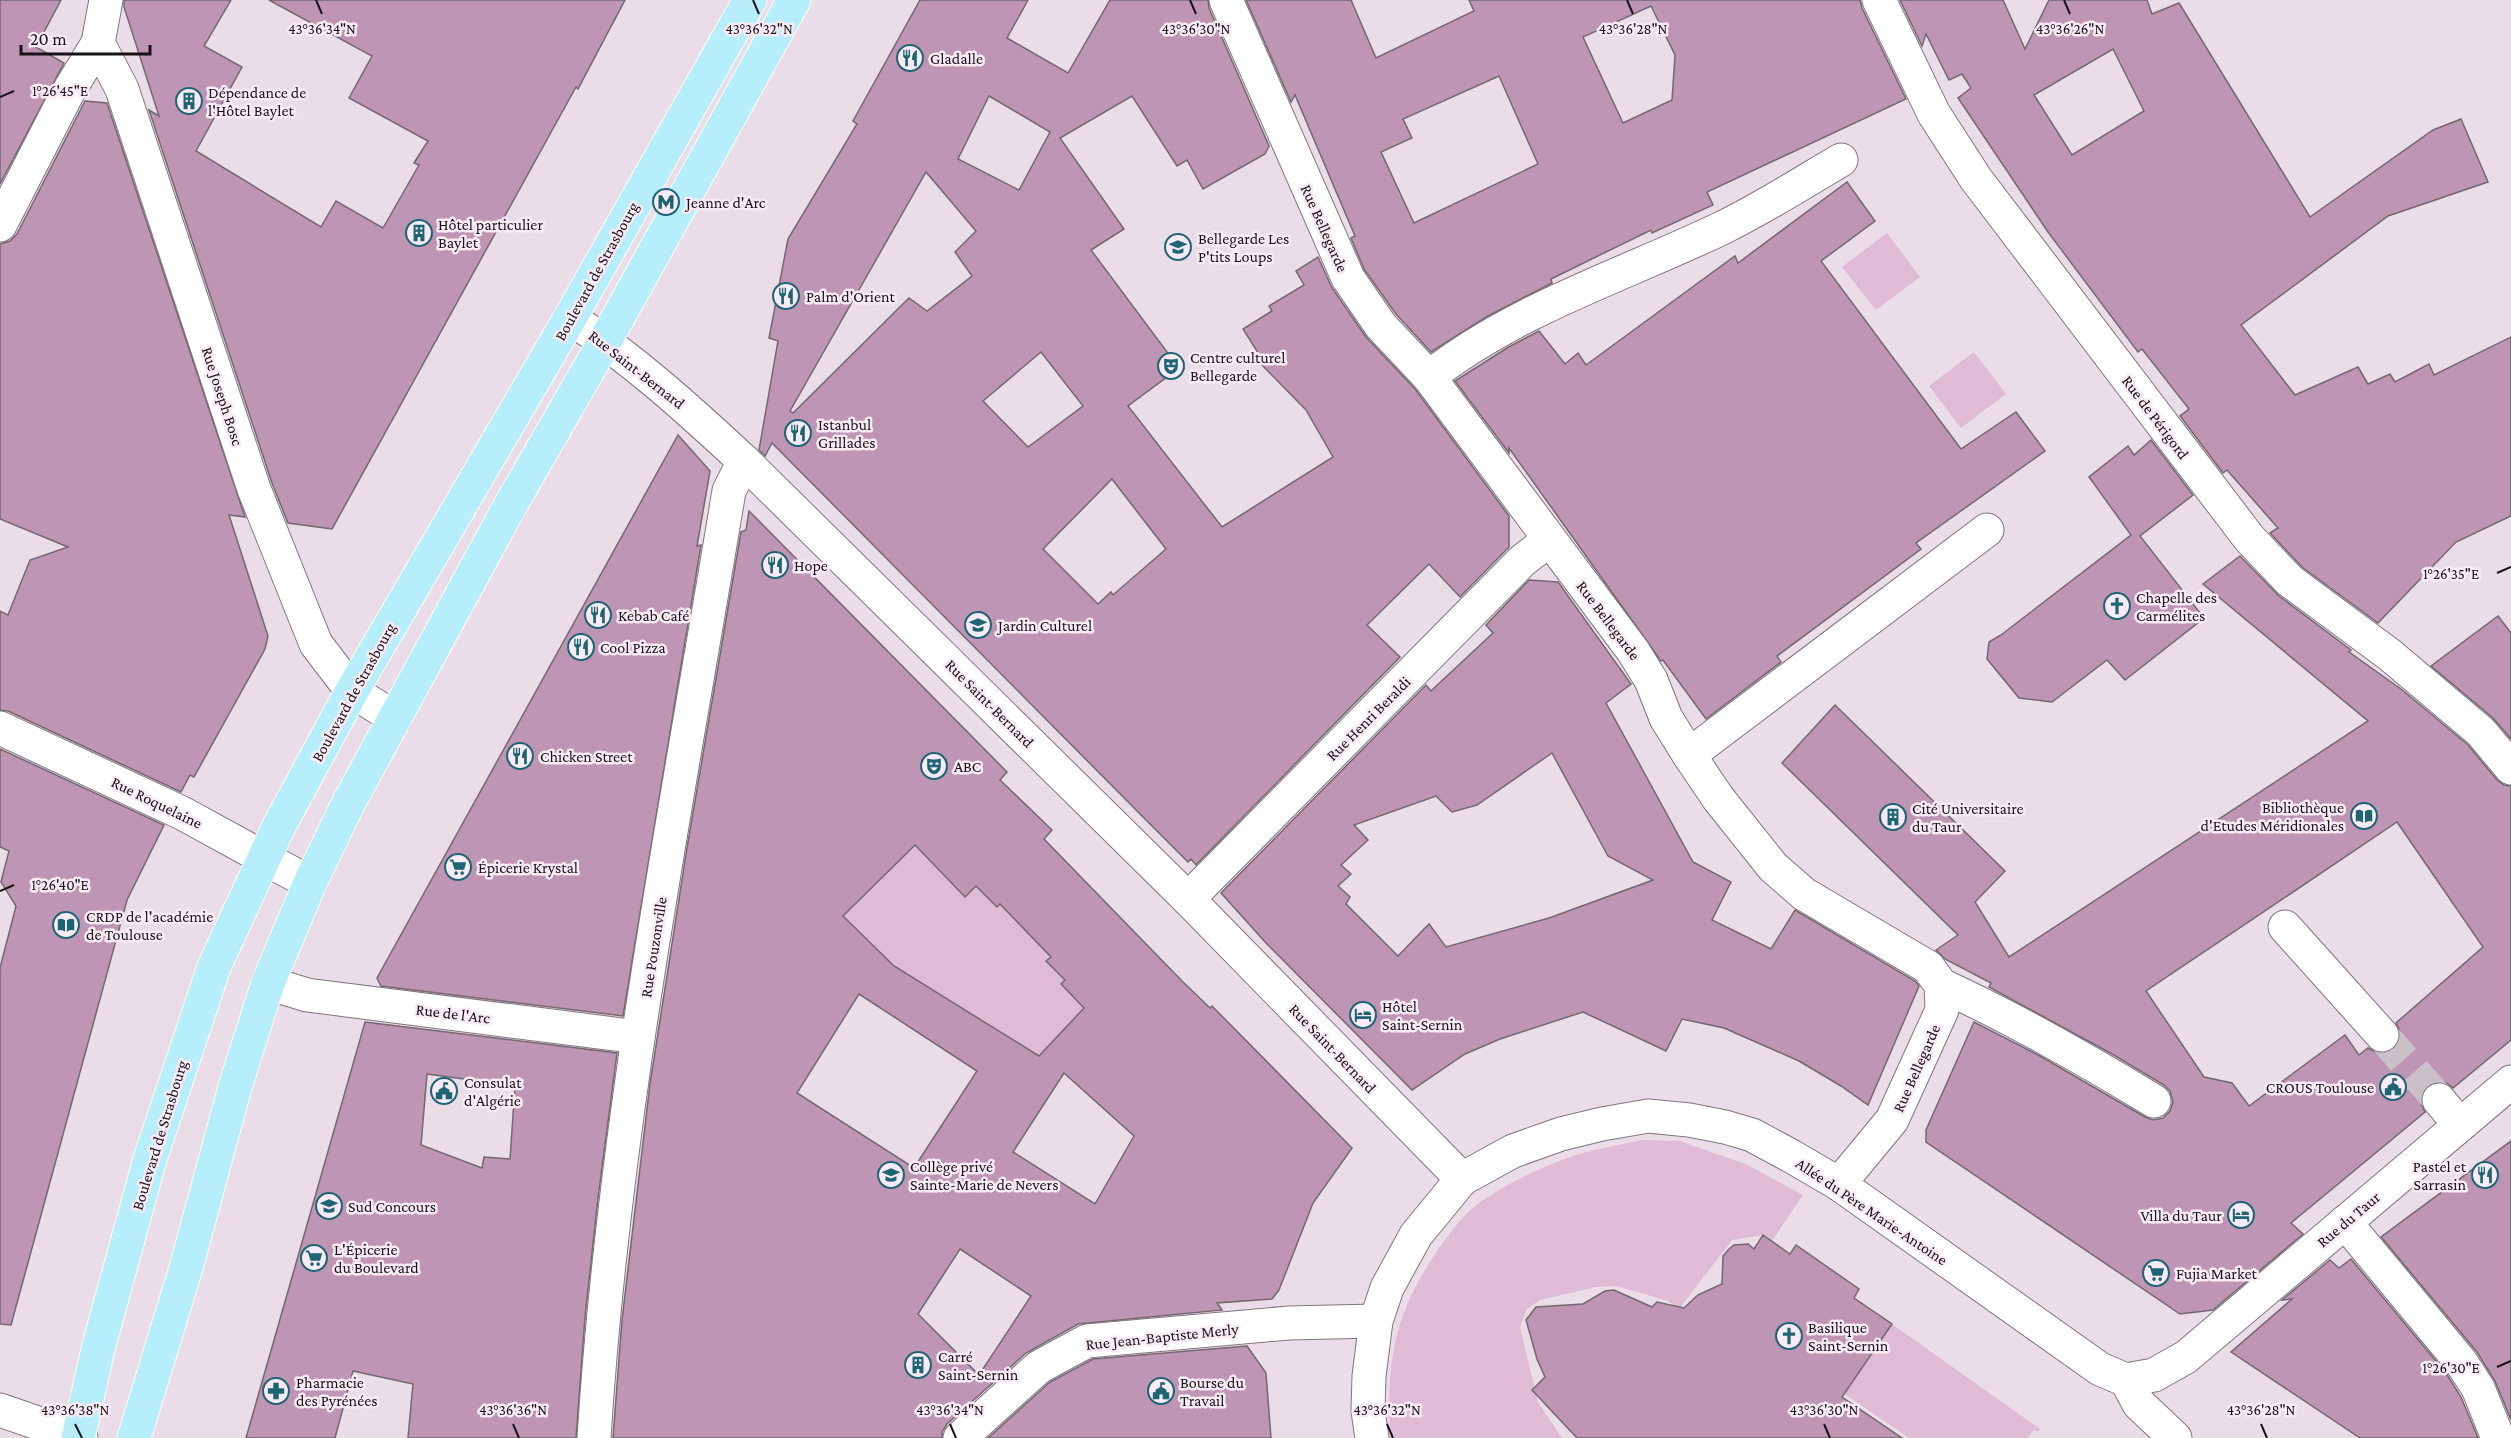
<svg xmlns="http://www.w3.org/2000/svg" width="2511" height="1438" viewBox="0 0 2511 1438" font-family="'Crimson Pro',serif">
<rect width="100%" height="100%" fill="#ebdde7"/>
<g fill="#e0bbd6">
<path d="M1887,233L1920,277L1876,310L1842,267Z"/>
<path d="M1974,352L2006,394L1961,428L1929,386Z"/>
<path d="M915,845L964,897L976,886L996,906L1000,904L1054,955L1046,962L1065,980L1061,985L1084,1008L1064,1073L894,966L843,916Z"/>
<path d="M1643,1140L1679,1141L1746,1164L1803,1195L1772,1241L1763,1235L1732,1240L1679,1309L1668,1301L1617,1286L1596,1287L1540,1300L1527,1309L1520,1327L1538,1402L1562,1438H1390C1387,1357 1393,1316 1439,1248C1452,1230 1467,1210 1486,1198C1513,1181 1545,1165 1576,1155C1598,1148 1621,1145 1643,1140Z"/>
<path d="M1892,1324L2040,1429L2038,1432L2034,1430L2028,1438H1909L1846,1395L1845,1392Z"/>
</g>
<g fill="#bf95b4" stroke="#736770" stroke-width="1.5" fill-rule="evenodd">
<path d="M0,0H61L36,47L64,63L0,184Z"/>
<path d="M124,0H231L204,46L242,67L196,151L321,227L336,201L383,228L419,165L414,163L428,141L349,98L372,56L269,0H625L578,89L576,87L332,529L288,523L272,483L149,110L159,116L124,7Z"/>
<path d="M920,0H1028L1007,38L1068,73L1110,0H1208L1209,8L1269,146L1265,154L1203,189L1187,160L1177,166L1132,96L1060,138L1124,229L1091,250L1179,368L1128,406L1222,527L1333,457L1306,410L1260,363L1262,359L1243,329L1272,311L1269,306L1304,285L1296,271L1318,257L1332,288L1366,337L1415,389L1509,516V547L1460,597L1429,564L1367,625L1400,657L1196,865L1191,859L1188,862L1145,819L772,443L765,456L759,450L778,341L769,338L788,239L857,124L853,121ZM989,96L1050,132L1019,190L958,159ZM926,172L976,231L955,252L972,276L927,311L909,298L793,413L790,411ZM1041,352L1083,406L1028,447L983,401ZM1112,479L1166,549L1113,595L1111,592L1098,604L1043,549Z"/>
<path d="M1246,0H1351L1376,58L1474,11L1469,0H1860L1862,8L1906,99L1707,192L1713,205L1652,233L1651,230L1551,279L1552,283L1488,316L1431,352L1396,314L1364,269L1351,238L1355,236L1295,95L1291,102ZM1651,6L1675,55L1672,100L1623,123L1583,37ZM1499,76L1538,164L1414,223L1381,152L1412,138L1403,119Z"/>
<path d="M1900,0H2003L2025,49L2049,0H2147L2152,14L2179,3L2310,217L2433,130L2461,119L2488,182L2388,216L2241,325L2295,395L2358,367L2368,384L2390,374L2395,382L2429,364L2434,375L2511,337V516L2456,542L2378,623L2302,567L2270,533L2278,528L2227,470L2223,473L2180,416L2189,409L2142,349L2138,352L2048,232L1958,98L1971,88L1962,74L1949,80L1926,34L1922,46ZM2113,49L2144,111L2072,155L2034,95Z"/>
<path d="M85,101L107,103L245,517L229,515L268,636L265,649L194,777L190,775L181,792L8,711L0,710V611L8,615L30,560L68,547L0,519V244L10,241L17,234Z"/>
<path d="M1847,182L1875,221L1821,261L1961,449L2016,412L2045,451L1916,543L1921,549L1777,656L1781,662L1706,719L1663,660L1661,661L1509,448V453L1455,381L1507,348L1539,331L1565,364L1578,353L1586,365L1735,256L1738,263Z"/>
<path d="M678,435L710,471L697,546L701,545L623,1016L381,986L377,978Z"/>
<path d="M2151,440L2193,495L2140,536L2204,618L2125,680L2107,660L2052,702L2019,698L1987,659L1989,642L2001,635L2131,535L2089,477L2128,446L2134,455Z"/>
<path d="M749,511L1007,772L1000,780L1052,830L1044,839L1182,981L1210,1008L1212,1006L1352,1148L1313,1203L1279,1290L1272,1299L1217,1303L1222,1310L1078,1324L1026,1353L947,1424L942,1432V1438H613L622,1320L650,1084L687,848L741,532L746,530ZM915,845L965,897L976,886L997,907L1000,904L1051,957L1046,961L1065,980L1061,984L1084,1008L1039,1056L894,966L843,916ZM859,994L977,1071L914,1168L797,1093ZM1064,1073L1134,1136L1095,1204L1013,1152ZM960,1249L1031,1296L979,1375L918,1314Z"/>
<path d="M2240,556L2279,596L2351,650L2349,652L2401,689L2468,745L2497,780L2504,785L2511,786V1040L2453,1088L2445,1082H2435L2427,1085L2421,1094V1104L2425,1112L2291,1223L2303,1234L2213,1310L2180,1314L1926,1142V1130L1974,1022L2040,1056L2145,1117L2153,1120L2163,1118L2170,1111L2173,1102L2170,1091L2164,1085L2112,1054L1989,987L1991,983L1945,959L1936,950L1958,935L1782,763L1835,705L2005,871L1975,902L2009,957L2368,721L2203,584ZM2397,822L2483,947L2396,1023L2400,1031V1040L2394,1049L2386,1053H2377L2368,1048L2359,1055L2345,1035L2249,1106L2232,1083L2204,1077L2146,991Z"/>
<path d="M1529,580L1558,582L1631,684L1606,703L1693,862L1731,882L1712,920L1771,949L1795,910L1915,981L1919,986L1868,1105L1841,1086L1799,1061L1724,1028L1682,1019L1666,1051L1583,1012L1500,1039L1465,1054L1412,1090L1266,943L1221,893L1426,685L1431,691L1433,689L1493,633L1486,625ZM1552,753L1608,856L1653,880L1549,918L1446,947L1429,924L1398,956L1346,904L1350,897L1338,886L1351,874L1341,865L1368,840L1354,825L1436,796L1452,812L1477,805Z"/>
<path d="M2498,616L2511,633V739L2493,718L2431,666Z"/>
<path d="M0,749L164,825L127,900L11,1325L0,1324V968L16,906L1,882L9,851L0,847Z"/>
<path d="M365,1022L617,1053L598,1198L585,1317L576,1438H408L413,1384L353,1371L335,1438H246ZM427,1074L515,1086L510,1159L484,1157L482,1168L421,1145Z"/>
<path d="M2511,1141V1420L2495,1381L2477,1352L2381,1237Z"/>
<path d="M1763,1235L1790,1254L1796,1245L1859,1289L1854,1298L1892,1324L1842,1397L1902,1438H1577L1532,1390L1545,1377L1537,1359L1526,1320L1536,1307L1583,1304L1605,1291L1614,1290L1652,1307L1657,1302L1684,1308L1698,1295L1722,1284L1723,1256L1729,1249L1734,1245L1748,1244L1754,1249Z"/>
<path d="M2351,1259L2446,1373L2461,1397L2478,1438H2360L2231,1352L2292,1299L2282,1300L2330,1260L2339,1268Z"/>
<path d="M1247,1346L1266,1373L1271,1438H988L1050,1382L1093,1359Z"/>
</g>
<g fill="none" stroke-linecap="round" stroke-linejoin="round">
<path stroke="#cbbfc8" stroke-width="33" stroke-dasharray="33 16" stroke-linecap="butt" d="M2382,1035L2439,1100"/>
<defs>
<g id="minor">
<path d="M1226,0L1348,278L1381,326L1429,377L1633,651L1651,680L1666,718L1689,755L1718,798L1773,867L1804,894L1928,967L1941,985L1942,1010L1892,1120L1839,1184"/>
<path d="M1879,0L1934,114L1976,179L2249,538L2290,581L2390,655L2481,732L2511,768"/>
<path d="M98,43L122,89L254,489L316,644L352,691L395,718"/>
<path d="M0,225L67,94L98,43L106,0"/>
<path d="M570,318C633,359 689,410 744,461L1188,899L1462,1179"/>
<path d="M1429,377C1515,309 1624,275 1722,228C1763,208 1802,183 1841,160"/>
<path d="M0,728L182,813L310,883"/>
<path d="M1689,755L1987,530"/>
<path d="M1188,899L1522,561L1549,540"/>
<path d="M2285,927L2382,1035"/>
<path d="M268,983L307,995L638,1037"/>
<path d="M1941,985C2015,1019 2085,1059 2154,1101"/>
<path d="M2439,1100L2460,1125"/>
<path d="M2345,1222L2461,1362L2478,1388L2498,1438"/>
<path d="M2126,1380L2139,1404L2175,1438"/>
<path d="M0,1410L81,1438"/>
<path d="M594,1438C614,1119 677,805 729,491L744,461"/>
<path d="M960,1438L1039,1367L1087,1341L1289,1323L1376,1321"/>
<path d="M1372,1438L1368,1411L1369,1376L1376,1321L1387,1288L1416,1235L1462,1179L1513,1151L1561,1134L1602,1124L1648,1116L1689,1120L1725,1127L1752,1135L1791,1156L1839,1184L2100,1369L2126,1380L2154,1375L2186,1357L2511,1082"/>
</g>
<g id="major">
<path d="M78,1438L99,1345L150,1159L214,967L279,826L352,691L570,318L750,0"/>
<path d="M134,1438L186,1268L235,1087L268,983L310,883L348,804L510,506L605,341L794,0"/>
</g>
</defs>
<use href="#minor" stroke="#81757e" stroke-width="35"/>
<use href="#major" stroke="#fff" stroke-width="35"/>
<use href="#minor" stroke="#fff" stroke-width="33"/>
<use href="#major" stroke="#b6eefb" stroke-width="33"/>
</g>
<path fill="none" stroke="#181317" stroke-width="2" d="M316,0L322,14M753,0L759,14M1190,0L1196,14M1627,0L1633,14M2064,0L2070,14M0,97L14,91M2497,573L2511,567M0,891L14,885M2497,1367L2511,1361M75,1424L82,1438M513,1424L519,1438M950,1424L956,1438M1387,1424L1393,1438M1824,1424L1830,1438M2261,1424L2267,1438"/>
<defs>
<symbol id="restaurant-ring" viewBox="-11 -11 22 22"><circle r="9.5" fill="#f9ebf5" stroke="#1d6573" stroke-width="1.5"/><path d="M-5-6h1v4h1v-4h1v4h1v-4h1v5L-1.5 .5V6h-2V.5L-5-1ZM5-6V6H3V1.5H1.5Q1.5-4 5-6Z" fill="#1d6573"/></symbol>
<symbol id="building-ring" viewBox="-11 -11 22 22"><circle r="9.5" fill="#f9ebf5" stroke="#1d6573" stroke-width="1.5"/><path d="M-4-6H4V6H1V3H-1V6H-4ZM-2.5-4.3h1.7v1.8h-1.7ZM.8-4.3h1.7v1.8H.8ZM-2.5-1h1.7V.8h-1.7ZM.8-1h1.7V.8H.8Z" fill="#1d6573"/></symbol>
<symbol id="metro-ring" viewBox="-11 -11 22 22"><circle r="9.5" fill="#f9ebf5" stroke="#1d6573" stroke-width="1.5"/><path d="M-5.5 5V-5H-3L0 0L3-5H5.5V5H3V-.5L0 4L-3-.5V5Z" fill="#1d6573"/></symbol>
<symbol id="school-ring" viewBox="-11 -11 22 22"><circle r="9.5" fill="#f9ebf5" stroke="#1d6573" stroke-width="1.5"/><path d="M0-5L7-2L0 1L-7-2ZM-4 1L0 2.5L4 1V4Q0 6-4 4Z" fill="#1d6573"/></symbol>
<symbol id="theatre-ring" viewBox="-11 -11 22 22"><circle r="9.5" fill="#f9ebf5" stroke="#1d6573" stroke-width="1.5"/><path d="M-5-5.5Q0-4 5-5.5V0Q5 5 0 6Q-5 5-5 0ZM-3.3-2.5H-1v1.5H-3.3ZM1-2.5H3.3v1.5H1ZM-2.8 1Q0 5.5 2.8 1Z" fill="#1d6573"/></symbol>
<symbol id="church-ring" viewBox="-11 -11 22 22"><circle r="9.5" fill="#f9ebf5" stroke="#1d6573" stroke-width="1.5"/><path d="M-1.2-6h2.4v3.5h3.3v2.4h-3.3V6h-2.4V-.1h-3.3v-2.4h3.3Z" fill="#1d6573"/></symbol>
<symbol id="library-ring" viewBox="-11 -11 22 22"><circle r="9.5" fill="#f9ebf5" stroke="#1d6573" stroke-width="1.5"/><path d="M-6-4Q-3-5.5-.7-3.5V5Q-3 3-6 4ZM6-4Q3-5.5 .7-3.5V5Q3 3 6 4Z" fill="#1d6573"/></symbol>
<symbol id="supermarket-ring" viewBox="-11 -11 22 22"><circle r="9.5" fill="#f9ebf5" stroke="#1d6573" stroke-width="1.5"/><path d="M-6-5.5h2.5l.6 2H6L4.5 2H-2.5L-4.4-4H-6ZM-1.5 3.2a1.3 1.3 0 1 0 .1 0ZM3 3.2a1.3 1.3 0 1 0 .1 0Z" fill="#1d6573"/></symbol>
<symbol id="hotel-ring" viewBox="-11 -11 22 22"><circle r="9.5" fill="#f9ebf5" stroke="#1d6573" stroke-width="1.5"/><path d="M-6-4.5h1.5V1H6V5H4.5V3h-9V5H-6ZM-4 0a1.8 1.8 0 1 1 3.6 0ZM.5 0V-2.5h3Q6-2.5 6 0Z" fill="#1d6573"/></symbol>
<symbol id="civic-ring" viewBox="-11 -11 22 22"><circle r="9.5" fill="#f9ebf5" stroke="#1d6573" stroke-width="1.5"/><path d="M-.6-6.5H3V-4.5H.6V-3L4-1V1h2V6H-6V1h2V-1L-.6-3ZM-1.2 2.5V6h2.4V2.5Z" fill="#1d6573"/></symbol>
<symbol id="pharmacy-ring" viewBox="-11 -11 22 22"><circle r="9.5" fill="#f9ebf5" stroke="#1d6573" stroke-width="1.5"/><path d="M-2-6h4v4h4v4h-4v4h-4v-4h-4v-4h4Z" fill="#1d6573"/></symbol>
</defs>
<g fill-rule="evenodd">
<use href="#restaurant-ring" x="895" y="43" width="30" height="30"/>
<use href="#building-ring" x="174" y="86" width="30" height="30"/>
<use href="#metro-ring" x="651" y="187" width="30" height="30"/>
<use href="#building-ring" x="404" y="218" width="30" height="30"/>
<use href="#school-ring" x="1163" y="232" width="30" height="30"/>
<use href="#restaurant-ring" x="771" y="281" width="30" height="30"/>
<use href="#theatre-ring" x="1156" y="351" width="30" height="30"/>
<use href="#restaurant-ring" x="783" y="418" width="30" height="30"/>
<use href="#restaurant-ring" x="760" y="550" width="30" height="30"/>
<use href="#church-ring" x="2102" y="591" width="30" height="30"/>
<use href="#restaurant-ring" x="583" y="600" width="30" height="30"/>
<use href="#school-ring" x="963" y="610" width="30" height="30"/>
<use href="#restaurant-ring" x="566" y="632" width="30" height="30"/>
<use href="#restaurant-ring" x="505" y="741" width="30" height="30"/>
<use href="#theatre-ring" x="919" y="751" width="30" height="30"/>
<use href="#library-ring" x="2349" y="801" width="30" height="30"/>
<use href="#building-ring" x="1878" y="802" width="30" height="30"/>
<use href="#supermarket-ring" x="443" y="852" width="30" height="30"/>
<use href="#library-ring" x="51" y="910" width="30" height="30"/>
<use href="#hotel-ring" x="1348" y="1000" width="30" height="30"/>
<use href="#civic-ring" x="2378" y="1072" width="30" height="30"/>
<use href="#civic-ring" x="429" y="1076" width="30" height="30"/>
<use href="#school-ring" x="876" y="1160" width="30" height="30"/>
<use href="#restaurant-ring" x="2470" y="1160" width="30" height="30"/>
<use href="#school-ring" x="314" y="1191" width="30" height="30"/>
<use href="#hotel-ring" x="2226" y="1200" width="30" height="30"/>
<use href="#supermarket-ring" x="299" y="1243" width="30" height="30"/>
<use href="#supermarket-ring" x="2141" y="1258" width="30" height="30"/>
<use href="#church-ring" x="1774" y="1321" width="30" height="30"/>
<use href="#building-ring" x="903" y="1350" width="30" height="30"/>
<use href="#pharmacy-ring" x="261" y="1376" width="30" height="30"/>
<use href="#civic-ring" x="1146" y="1376" width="30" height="30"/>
</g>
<g text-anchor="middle" stroke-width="5" stroke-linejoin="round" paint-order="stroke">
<g font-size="16" fill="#181317" stroke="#f9ebf5" text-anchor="start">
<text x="930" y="64">Gladalle</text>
<text x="208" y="98">Dépendance de<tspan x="208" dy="18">l'Hôtel Baylet</tspan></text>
<text x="686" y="208">Jeanne d'Arc</text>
<text x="438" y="230">Hôtel particulier<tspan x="438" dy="18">Baylet</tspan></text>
<text x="1198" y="244">Bellegarde Les<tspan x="1198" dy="18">P'tits Loups</tspan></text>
<text x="806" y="302">Palm d'Orient</text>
<text x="1190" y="363">Centre culturel<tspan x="1190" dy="18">Bellegarde</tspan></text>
<text x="818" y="430">Istanbul<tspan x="818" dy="18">Grillades</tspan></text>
<text x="794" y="571">Hope</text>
<text x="2136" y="603">Chapelle des<tspan x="2136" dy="18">Carmélites</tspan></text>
<text x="618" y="621">Kebab Café</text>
<text x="998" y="631">Jardin Culturel</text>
<text x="600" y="653">Cool Pizza</text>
<text x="540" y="762">Chicken Street</text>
<text x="954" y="772">ABC</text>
<text x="2344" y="813" text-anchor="end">Bibliothèque<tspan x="2344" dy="18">d'Etudes Méridionales</tspan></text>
<text x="1912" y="814">Cité Universitaire<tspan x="1912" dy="18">du Taur</tspan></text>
<text x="478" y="873">Épicerie Krystal</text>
<text x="86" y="922">CRDP de l'académie<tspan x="86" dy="18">de Toulouse</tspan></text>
<text x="1382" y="1012">Hôtel<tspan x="1382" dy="18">Saint-Sernin</tspan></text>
<text x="464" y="1088">Consulat<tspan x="464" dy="18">d'Algérie</tspan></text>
<text x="2374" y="1093" text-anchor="end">CROUS Toulouse</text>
<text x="910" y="1172">Collège privé<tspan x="910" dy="18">Sainte-Marie de Nevers</tspan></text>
<text x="2466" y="1172" text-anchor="end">Pastel et<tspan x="2466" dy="18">Sarrasin</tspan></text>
<text x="348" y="1212">Sud Concours</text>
<text x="2222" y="1221" text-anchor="end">Villa du Taur</text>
<text x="334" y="1255">L'Épicerie<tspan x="334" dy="18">du Boulevard</tspan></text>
<text x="2176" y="1279">Fujia Market</text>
<text x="1808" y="1333">Basilique<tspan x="1808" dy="18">Saint-Sernin</tspan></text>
<text x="938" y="1362">Carré<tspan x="938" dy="18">Saint-Sernin</tspan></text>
<text x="296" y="1388">Pharmacie<tspan x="296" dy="18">des Pyrénées</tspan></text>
<text x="1180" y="1388">Bourse du<tspan x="1180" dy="18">Travail</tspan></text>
</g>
<g font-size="16" fill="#181317" stroke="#f9ebf5">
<text transform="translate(1325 228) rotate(66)" y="6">Rue Bellegarde</text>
<text transform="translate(596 271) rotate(-61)" y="6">Boulevard de Strasbourg</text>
<text transform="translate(637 369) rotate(38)" y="6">Rue Saint-Bernard</text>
<text transform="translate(223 396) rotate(72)" y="6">Rue Joseph Bosc</text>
<text transform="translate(2156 417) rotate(53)" y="6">Rue de Périgord</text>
<text transform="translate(1609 620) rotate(53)" y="6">Rue Bellegarde</text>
<text transform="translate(353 692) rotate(-61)" y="6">Boulevard de Strasbourg</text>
<text transform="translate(990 703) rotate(45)" y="6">Rue Saint-Bernard</text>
<text transform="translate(1368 718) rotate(-45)" y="6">Rue Henri Beraldi</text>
<text transform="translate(157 802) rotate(26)" y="6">Rue Roquelaine</text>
<text transform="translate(653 947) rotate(-81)" y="6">Rue Pouzonville</text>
<text transform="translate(453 1013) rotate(7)" y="6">Rue de l'Arc</text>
<text transform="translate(1333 1048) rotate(46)" y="6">Rue Saint-Bernard</text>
<text transform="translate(1916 1068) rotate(-66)" y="6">Rue Bellegarde</text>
<text transform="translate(159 1135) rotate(-73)" y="6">Boulevard de Strasbourg</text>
<text transform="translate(1872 1211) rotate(34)" y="6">Allée du Père Marie-Antoine</text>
<text transform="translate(2348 1219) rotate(-40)" y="6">Rue du Taur</text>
<text transform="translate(1162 1336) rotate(-6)" y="6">Rue Jean-Baptiste Merly</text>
</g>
</g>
<g font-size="15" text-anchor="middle" fill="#181317" stroke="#f9ebf5" stroke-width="5" stroke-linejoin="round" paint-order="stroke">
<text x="322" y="34">43°36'34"N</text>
<text x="759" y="34">43°36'32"N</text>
<text x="1196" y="34">43°36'30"N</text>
<text x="1633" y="34">43°36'28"N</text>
<text x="2070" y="34">43°36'26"N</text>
<text x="60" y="96">1°26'45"E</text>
<text x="2451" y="579">1°26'35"E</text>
<text x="60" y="890">1°26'40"E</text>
<text x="2451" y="1373">1°26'30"E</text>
<text x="75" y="1415">43°36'38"N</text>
<text x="513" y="1415">43°36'36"N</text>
<text x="950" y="1415">43°36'34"N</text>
<text x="1387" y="1415">43°36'32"N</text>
<text x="1824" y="1415">43°36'30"N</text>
<text x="2261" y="1415">43°36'28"N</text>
</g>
<path d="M21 45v9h129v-9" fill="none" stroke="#181317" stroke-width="3"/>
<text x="30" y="45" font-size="18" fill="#181317" stroke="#f9ebf5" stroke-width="4.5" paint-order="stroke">20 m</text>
</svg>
